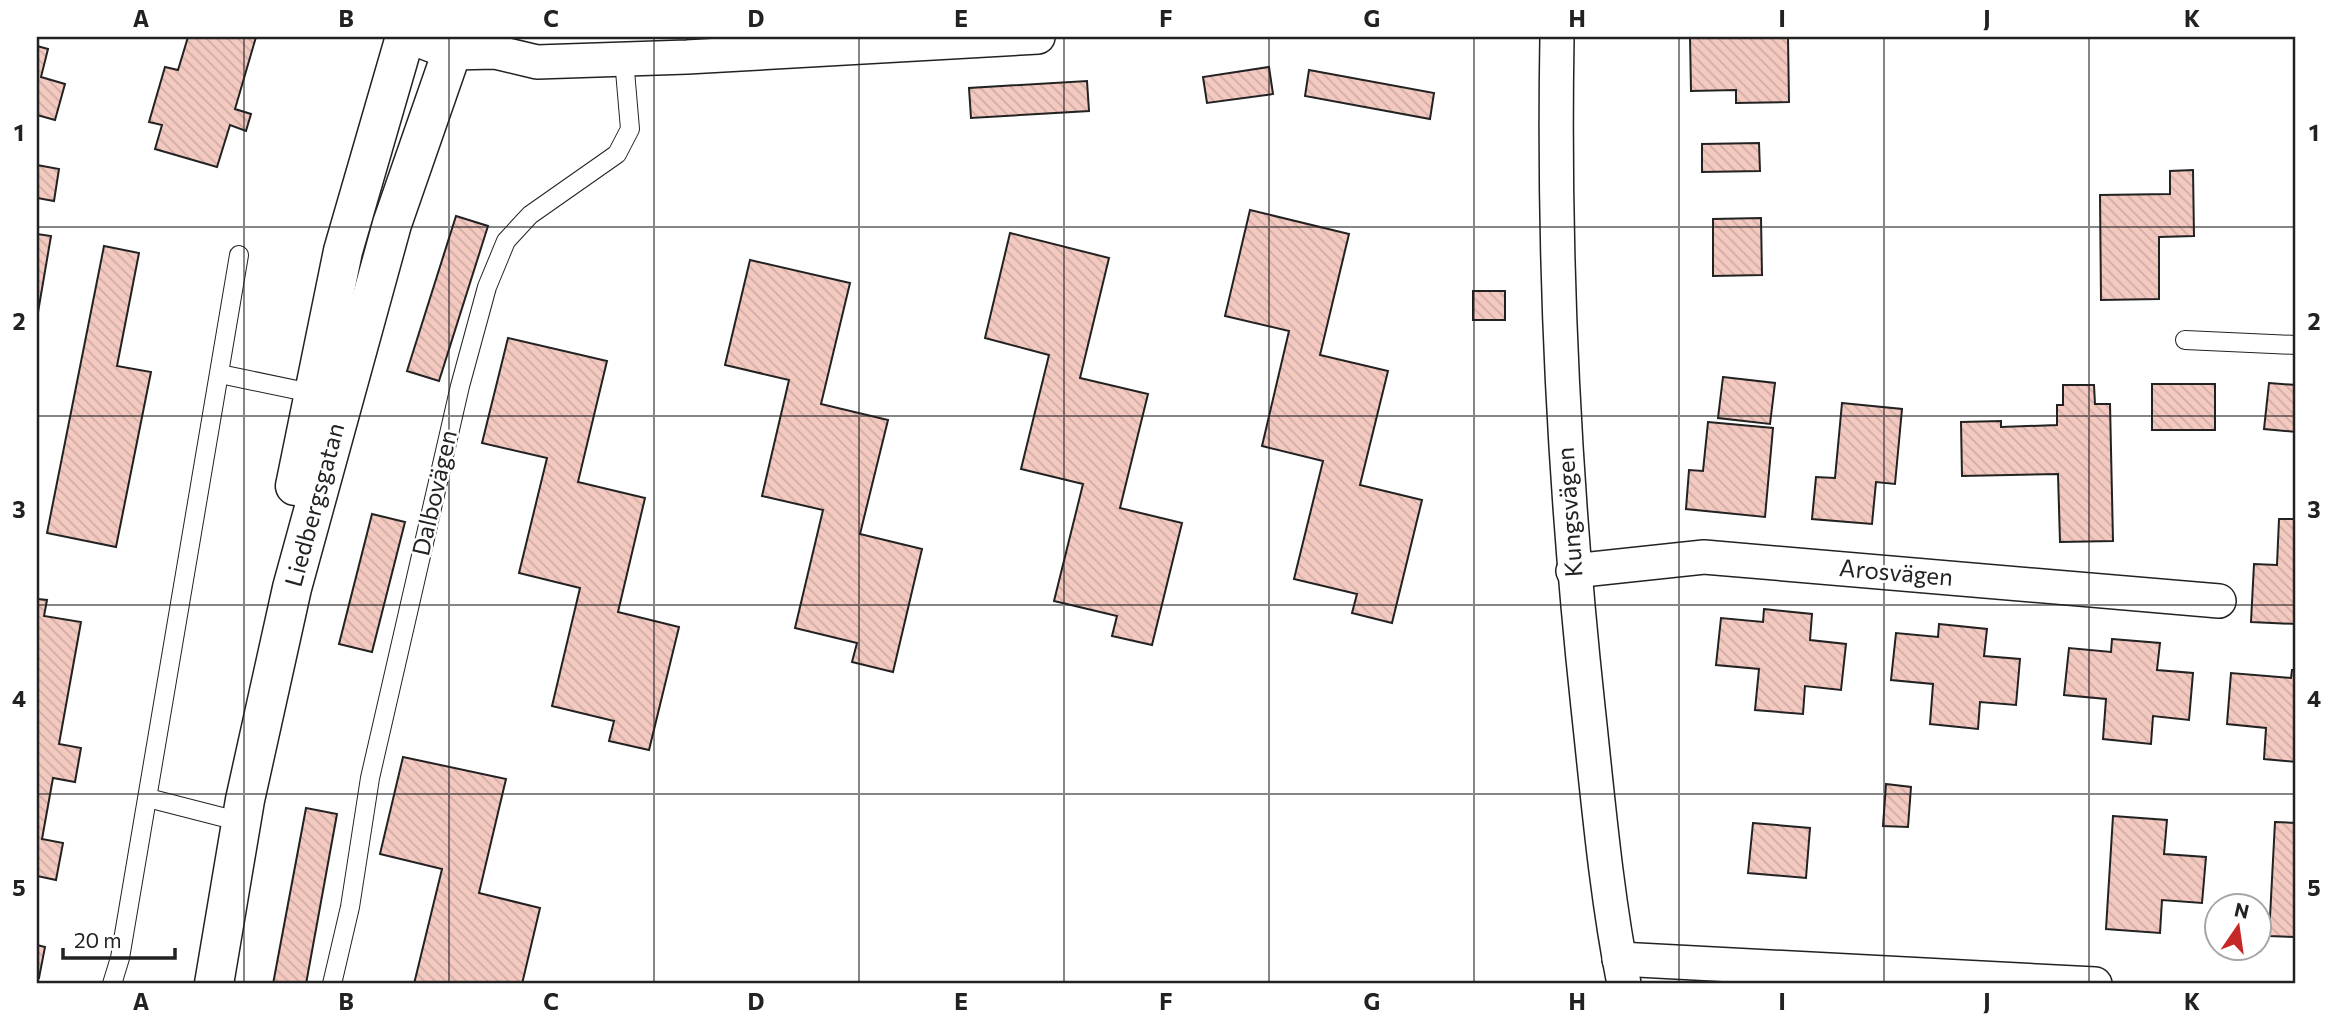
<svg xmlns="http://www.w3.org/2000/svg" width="2333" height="1021" viewBox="0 0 2333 1021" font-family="Commissioner,sans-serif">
<defs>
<pattern id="building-back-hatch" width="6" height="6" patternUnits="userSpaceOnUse" patternTransform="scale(1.75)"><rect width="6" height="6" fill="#f3c9c0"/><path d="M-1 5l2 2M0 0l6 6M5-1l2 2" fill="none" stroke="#d0aca5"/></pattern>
</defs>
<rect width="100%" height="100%" fill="#fff"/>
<g fill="url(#building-back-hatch)" stroke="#222" stroke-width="2">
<path d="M188,37H256L235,109L251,114L246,131L230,125L217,167L155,149L162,125L149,122L165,67L178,70Z"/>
<path d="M1690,37H1788L1789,102L1736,103V90L1691,91Z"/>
<path d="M37,46L48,49L41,77L65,84L55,120L37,115Z"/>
<path d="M1269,67L1273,94L1207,103L1203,77Z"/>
<path d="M1309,70L1434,93L1430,119L1305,96Z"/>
<path d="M1087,81L1089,111L971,118L969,88Z"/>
<path d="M1759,143L1760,171L1702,172V144Z"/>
<path d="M37,165L59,169L54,201L37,198Z"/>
<path d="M2193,170L2194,236L2159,237V299L2101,300L2100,195L2170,194V171Z"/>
<path d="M1250,210L1349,234L1320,355L1388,371L1360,485L1422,500L1392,623L1352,613L1357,594L1294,579L1323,461L1262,446L1289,331L1225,316Z"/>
<path d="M456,216L488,226L439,381L407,371Z"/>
<path d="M1761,218L1762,275L1713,276V219Z"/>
<path d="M1010,233L1109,258L1080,378L1148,394L1120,508L1182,523L1152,645L1112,636L1117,616L1054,601L1083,484L1021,469L1049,355L985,338Z"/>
<path d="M37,234L51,236L37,318Z"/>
<path d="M104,246L139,253L117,366L151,372L116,547L47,533Z"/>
<path d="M750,260L850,283L821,404L888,420L860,534L922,549L893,672L852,662L857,643L795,628L823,510L762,496L789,380L725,365Z"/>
<rect x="1473" y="291" width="32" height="29"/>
<path d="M508,338L607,361L578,482L645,498L618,612L679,627L649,750L609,741L614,721L552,706L580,588L519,573L547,458L482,443Z"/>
<path d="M1723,377L1775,383L1770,424L1718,418Z"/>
<path d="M2269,383L2296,385V432L2264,429Z"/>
<rect x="2152" y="384" width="63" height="46"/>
<path d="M2063,385H2094L2095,404H2110L2113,541L2060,542L2058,474L1962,476L1961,422L2001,421V427L2057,425V405H2063Z"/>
<path d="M1842,403L1902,409L1895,484L1876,482L1872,524L1812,519L1816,477L1835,478Z"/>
<path d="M1708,422L1773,428L1765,517L1686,509L1689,470L1703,471Z"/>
<path d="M372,514L405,522L372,652L339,644Z"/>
<path d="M2279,519H2296V624L2251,622L2254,564L2277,565Z"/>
<path d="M37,599L47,600L44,616L81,622L59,744L81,748L75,782L53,778L42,839L63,843L56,880L37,876Z"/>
<path d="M1764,609L1812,614L1810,640L1846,644L1841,690L1805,686L1803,714L1755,710L1759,669L1716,665L1721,618L1763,622Z"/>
<path d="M1939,624L1987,629L1984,656L2020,659L2016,705L1980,702L1978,729L1930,724L1933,684L1891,680L1896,633L1938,637Z"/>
<path d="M2112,639L2160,643L2157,670L2193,673L2189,720L2153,716L2151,744L2103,739L2106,699L2064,695L2069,648L2111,652Z"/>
<path d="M2292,670H2296V762L2264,759L2266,728L2227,724L2231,673L2291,678Z"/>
<path d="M403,757L506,779L479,893L540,908L522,984H414L442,869L380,854Z"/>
<path d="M1886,784L1911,787L1908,827L1883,826Z"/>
<path d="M306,808L337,814L306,984H273Z"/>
<path d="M2113,816L2167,820L2164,854L2206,857L2202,903L2162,900L2160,933L2106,929Z"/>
<path d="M2275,822L2296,823V937L2269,936Z"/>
<path d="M1753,823L1810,828L1806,878L1748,873Z"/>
<path d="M37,945L45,947L39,978H37Z"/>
</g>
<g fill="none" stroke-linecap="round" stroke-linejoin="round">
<defs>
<g id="lane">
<path d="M2185,340L2296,345"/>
<path d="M220,374L316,394"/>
<path d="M148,798L222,817"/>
<path d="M112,984L120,958L239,255"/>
<path d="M332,984L350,907L370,778L460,386L487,287L506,241L530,215L617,154L630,129L624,59"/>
</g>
<g id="street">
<path d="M410,37L452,53L495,52L537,62L687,57L1038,37"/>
<path d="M1557,37C1553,261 1564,484 1588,707C1598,799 1606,893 1624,984"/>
<path d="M1573,571L1704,557L2219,601"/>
<path d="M1619,959L2095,984"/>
</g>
<g id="secondary">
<path d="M295,486L343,251L405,37"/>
<path d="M214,984L245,800L292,588L392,224L457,37"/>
</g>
</defs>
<use href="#lane" stroke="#222" stroke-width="20"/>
<use href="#street" stroke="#222" stroke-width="36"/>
<use href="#secondary" stroke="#222" stroke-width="41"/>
<use href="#lane" stroke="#fff" stroke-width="18"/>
<use href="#street" stroke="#fff" stroke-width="33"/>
<use href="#secondary" stroke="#fff" stroke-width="38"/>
</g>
<path fill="none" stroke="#222" stroke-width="2" stroke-opacity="0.55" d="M244,37V984M449,37V984M654,37V984M859,37V984M1064,37V984M1269,37V984M1474,37V984M1679,37V984M1884,37V984M2089,37V984M37,227H2296M37,416H2296M37,605H2296M37,794H2296"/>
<g text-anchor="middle" stroke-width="5" stroke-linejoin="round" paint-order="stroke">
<g font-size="24" fill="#222" stroke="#fff">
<text transform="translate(435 493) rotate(-77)" y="8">Dalbovägen</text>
<text transform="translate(315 505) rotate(-75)" y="8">Liedbergsgatan</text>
<text transform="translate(1570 512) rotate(-94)" y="8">Kungsvägen</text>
<text transform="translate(1896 573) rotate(5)" y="8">Arosvägen</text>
</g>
</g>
<rect width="2333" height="1021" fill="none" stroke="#ffffff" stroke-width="77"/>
<g transform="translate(2238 927) rotate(13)"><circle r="33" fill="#ffffff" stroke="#a7a7a7" stroke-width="2"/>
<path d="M0-5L12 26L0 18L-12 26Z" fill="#c62828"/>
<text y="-10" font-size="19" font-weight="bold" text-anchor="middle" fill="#222222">N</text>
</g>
<path d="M63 948v10h112v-10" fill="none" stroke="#222222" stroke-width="3.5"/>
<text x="74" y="948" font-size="21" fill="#222222" stroke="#ffffff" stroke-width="5" paint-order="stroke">20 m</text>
<rect x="38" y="38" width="2256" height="944" fill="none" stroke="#222" stroke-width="2.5"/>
<g font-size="23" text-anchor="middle" font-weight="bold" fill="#222">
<text x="141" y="27">A</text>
<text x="346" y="27">B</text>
<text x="551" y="27">C</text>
<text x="756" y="27">D</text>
<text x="961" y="27">E</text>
<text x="1166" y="27">F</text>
<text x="1372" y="27">G</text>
<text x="1577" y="27">H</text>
<text x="1782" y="27">I</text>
<text x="1987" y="27">J</text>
<text x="2192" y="27">K</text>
<text x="19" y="141">1</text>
<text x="2314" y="141">1</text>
<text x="19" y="330">2</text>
<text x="2314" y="330">2</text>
<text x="19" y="518">3</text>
<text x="2314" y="518">3</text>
<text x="19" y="707">4</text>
<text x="2314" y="707">4</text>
<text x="19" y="896">5</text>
<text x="2314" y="896">5</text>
<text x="141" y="1010">A</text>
<text x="346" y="1010">B</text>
<text x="551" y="1010">C</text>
<text x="756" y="1010">D</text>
<text x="961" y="1010">E</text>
<text x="1166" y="1010">F</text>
<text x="1372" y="1010">G</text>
<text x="1577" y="1010">H</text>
<text x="1782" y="1010">I</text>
<text x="1987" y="1010">J</text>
<text x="2192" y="1010">K</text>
</g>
</svg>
